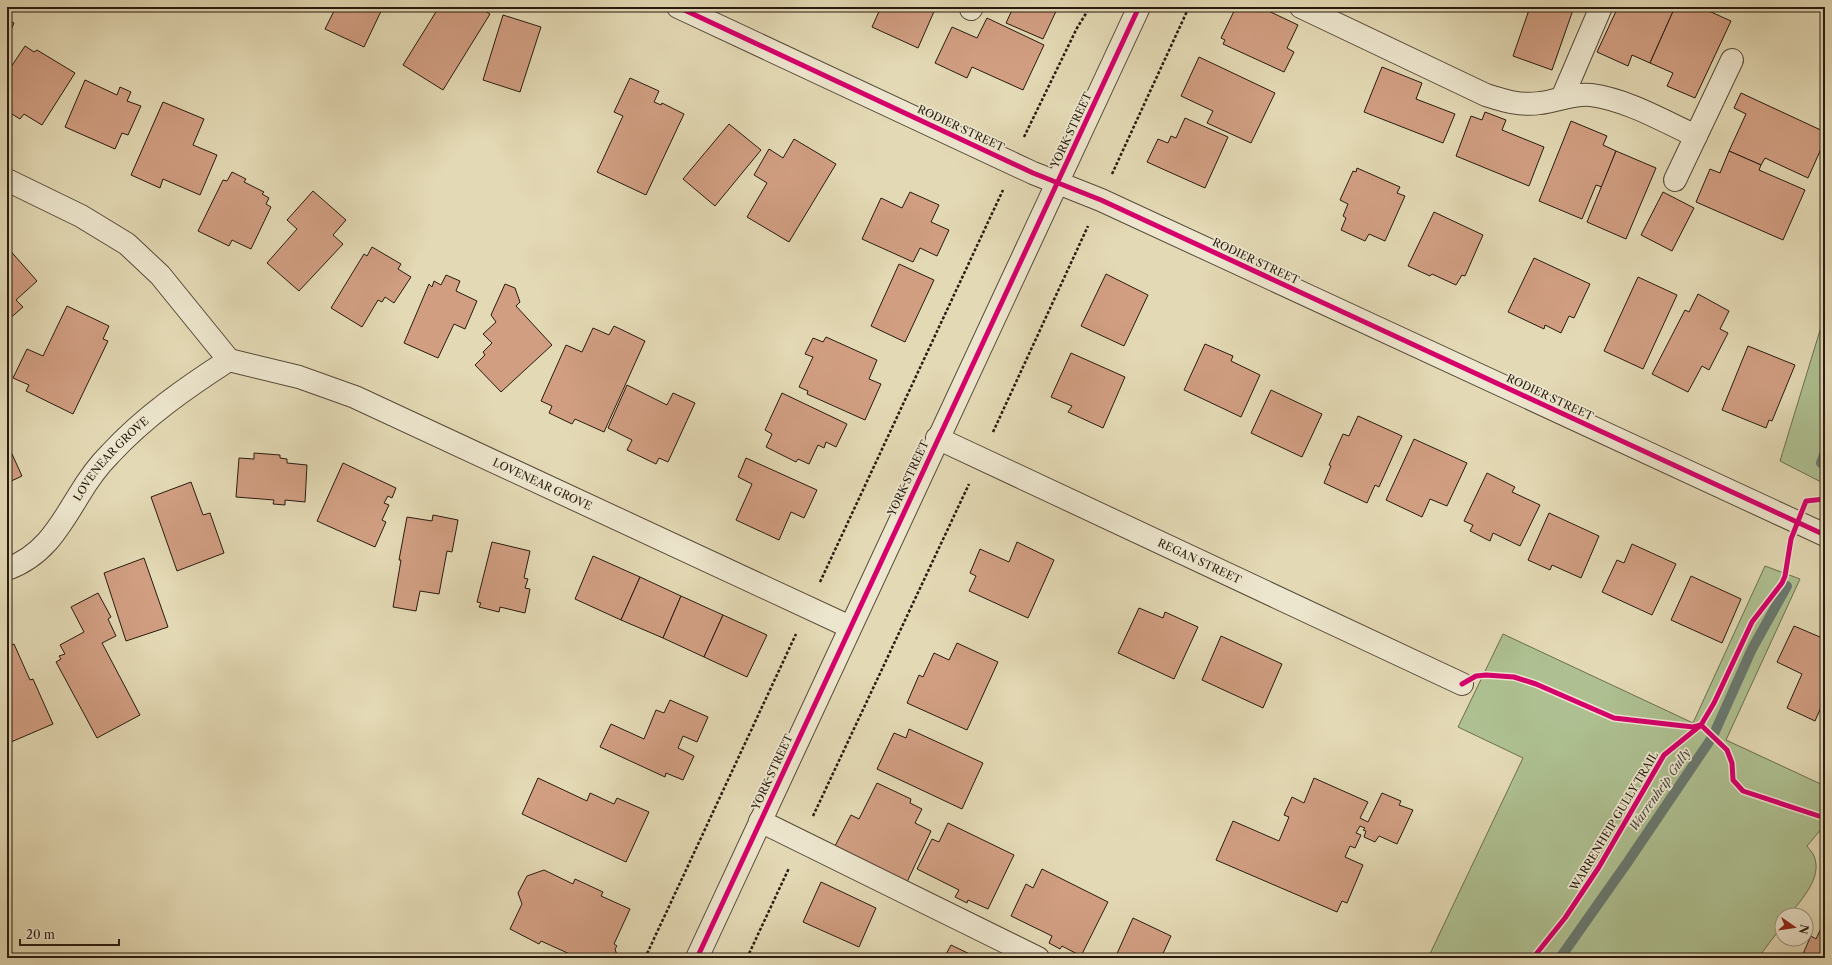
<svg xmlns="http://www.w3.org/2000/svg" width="1832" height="965" viewBox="0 0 1832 965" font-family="'Libre Caslon Text',serif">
<rect width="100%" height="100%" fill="#e3d9b4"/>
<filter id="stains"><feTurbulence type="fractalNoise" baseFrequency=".005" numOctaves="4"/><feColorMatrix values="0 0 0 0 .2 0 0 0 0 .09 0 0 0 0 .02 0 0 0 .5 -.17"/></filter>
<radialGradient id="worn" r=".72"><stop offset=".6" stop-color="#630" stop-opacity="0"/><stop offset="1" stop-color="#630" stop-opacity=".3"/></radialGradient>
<g fill="#aec091" stroke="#6b6e50">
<path d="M1825,314V484L1780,461Z"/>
<path d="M1765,566L1800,579L1726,740L1825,786V828L1823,827L1807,846C1809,849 1813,853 1814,856C1823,878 1801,899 1790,915H1782V926L1758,958H1428L1523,758L1458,727L1503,634L1693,723Z"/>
</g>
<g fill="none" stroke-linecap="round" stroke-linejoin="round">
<g stroke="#6a7a71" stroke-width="10">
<path d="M1821,463L1825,452"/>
<path d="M1560,958L1627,863L1713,736L1752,649L1787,586"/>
</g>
</g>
<g fill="#d19e82" stroke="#281b0f">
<path d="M336,7H383L364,47L325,29Z"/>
<path d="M439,7H479L490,14L443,90L403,65Z"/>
<path d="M881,7H936L918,48L872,27Z"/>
<path d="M1011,7H1058L1043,39L1006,23L1013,8Z"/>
<path d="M1236,7H1260L1298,25L1287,48L1294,52L1284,72L1223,44L1225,40L1221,38Z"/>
<path d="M1530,7H1574L1552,70L1513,56Z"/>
<path d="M1618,7H1675L1650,63L1632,55L1628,66L1597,52Z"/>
<path d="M1675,7H1700L1731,21L1695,98L1667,86L1673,73L1650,63Z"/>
<path d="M503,15L541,27L520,92L483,80Z"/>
<path d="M987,18L1044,45L1023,90L972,67L967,78L935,63L952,27L977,38Z"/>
<path d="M7,20L14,23L7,39Z"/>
<path d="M25,46L34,52L37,50L75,73L42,125L24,114L20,119L7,111L8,77L7,73Z"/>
<path d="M1199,57L1275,93L1251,143L1207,123L1213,111L1181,96Z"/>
<path d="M1382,67L1422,83L1416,99L1455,114L1443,143L1364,112Z"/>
<path d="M630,78L659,91L654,102L661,105L662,103L684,114L646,195L597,172L623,116L614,112Z"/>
<path d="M85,80L117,95L120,87L131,92L127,101L141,106L128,135L122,133L115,149L65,127Z"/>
<path d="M1741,93L1825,132V140L1808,178L1765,158L1761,165L1729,151L1746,114L1734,108Z"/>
<path d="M163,102L204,119L193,145L217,155L200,195L163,179L160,188L131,175Z"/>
<path d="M1485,112L1506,120L1502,130L1544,147L1529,186L1456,156L1471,116L1482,120Z"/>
<path d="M1185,118L1228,137L1205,188L1147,162L1158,139L1168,143L1171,136L1176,138Z"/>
<path d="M1571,121L1607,136L1603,145L1616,151L1602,187L1596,185L1582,219L1539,201Z"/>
<path d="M729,124L761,150L715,206L683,179Z"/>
<path d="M794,139L836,164L789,242L747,217L767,183L754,175L769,149L783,158Z"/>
<path d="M1616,151L1656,168L1626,239L1587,222Z"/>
<path d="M1729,151L1761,165L1759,170L1805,190L1783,240L1696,202L1710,169L1720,173Z"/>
<path d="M1357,168L1400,187L1397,193L1405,196L1385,241L1369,234L1365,241L1341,230L1346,218L1343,216L1348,204L1340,200L1353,171L1356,172Z"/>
<path d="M232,172L246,179L244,182L264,192L262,194L269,198L266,204L271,207L251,249L232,240L229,246L198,231L223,180L227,181Z"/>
<path d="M313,191L346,220L333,235L343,244L299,291L267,263L297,229L287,220Z"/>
<path d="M910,192L939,205L931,222L949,230L937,256L920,248L913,262L862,239L881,198L902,208Z"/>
<path d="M1663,192L1694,208L1672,251L1641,235Z"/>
<path d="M1434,212L1483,235L1465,276L1462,275L1456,285L1432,274L1430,276L1408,266Z"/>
<path d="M7,247L37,281L16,300L23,307L7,321Z"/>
<path d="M372,247L401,264L398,269L411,277L394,303L385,297L382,302L378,300L362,327L331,308L364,254L367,256Z"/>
<path d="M1534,258L1590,284L1574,318L1569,316L1561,333L1545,325L1544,329L1508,312Z"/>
<path d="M899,264L934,280L905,342L871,326Z"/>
<path d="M1106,274L1148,295L1124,346L1081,326Z"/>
<path d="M446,275L460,281L456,291L477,301L465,329L454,324L438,358L404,343L429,284L432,287L434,281L441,285Z"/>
<path d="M1638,277L1677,295L1643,369L1604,351Z"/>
<path d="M505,284L515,288L520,302L516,306L552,345L501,392L475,365L485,355L483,352L492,343L483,334L496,322L491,315Z"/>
<path d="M1698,294L1729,311L1720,329L1728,333L1709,370L1702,366L1688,392L1652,374L1685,310L1689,312Z"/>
<path d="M67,306L109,326L103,339L108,341L73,414L26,391L29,385L13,378L27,349L43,356Z"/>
<path d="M614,326L645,341L604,432L575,419L572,424L549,413L552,406L541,401L566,345L582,352L593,328L609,335Z"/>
<path d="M826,337L877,360L869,379L881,384L865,420L807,394L808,391L799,387L813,357L805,354L813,338L823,342Z"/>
<path d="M1205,344L1233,356L1231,361L1260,375L1241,417L1184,390Z"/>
<path d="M1748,346L1795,365L1772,421L1769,420L1766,428L1722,410Z"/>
<path d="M1071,353L1125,377L1103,428L1068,412L1072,406L1051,397Z"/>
<path d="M627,385L667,405L673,393L695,403L668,462L659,458L656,464L627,450L632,440L608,428Z"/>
<path d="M1271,390L1322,414L1302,457L1251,433Z"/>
<path d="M782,393L847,424L836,447L826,442L824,448L818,445L809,464L798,459L796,462L766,447L772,434L765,430Z"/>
<path d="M1358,416L1402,436L1379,487L1375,485L1367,503L1324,483L1331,466L1329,465L1343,434L1349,436Z"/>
<path d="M1414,439L1467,463L1447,506L1430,499L1422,517L1386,500Z"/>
<path d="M7,443L22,476L7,483Z"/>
<path d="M254,453L280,455V458L287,459V463L307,465L305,502L285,500V505L273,504L274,500L236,497L239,458L254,459Z"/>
<path d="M746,458L817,490L804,518L791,512L779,540L736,520L752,484L738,477Z"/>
<path d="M343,463L396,488L392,498L388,496L384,503L389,505L382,520L386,522L375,547L317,521Z"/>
<path d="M1487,473L1515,487L1512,492L1540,505L1520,546L1493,533L1490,541L1470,531L1473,525L1464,521Z"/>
<path d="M191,482L203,515L210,513L224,553L177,571L151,497Z"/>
<path d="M1549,513L1599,536L1581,578L1552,565L1550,570L1528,560Z"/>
<path d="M433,515L458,520L452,552L447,551L439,594L420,591L416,611L393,607L401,560H399L407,517L432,521Z"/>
<path d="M492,542L530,551L524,578L528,579L525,588L530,589L525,613L500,607L499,612L479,607L481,603L477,602Z"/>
<path d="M1017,542L1054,560L1028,618L969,591L976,576L970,573L980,549L1009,562Z"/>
<path d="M1632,544L1676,564L1652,615L1602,592L1617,560L1624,563Z"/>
<path d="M593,556L640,577L621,620L575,599Z"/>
<path d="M144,558L168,627L126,641L104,573Z"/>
<path d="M1691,576L1741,599L1722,643L1671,620Z"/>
<path d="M640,577L681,596L663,638L621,620Z"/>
<path d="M98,593L111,617L108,619L116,636L102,643L140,715L97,738L56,662L61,659L59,656L65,654L60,645L84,632L71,607Z"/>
<path d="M681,596L723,615L704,657L663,638Z"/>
<path d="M1139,608L1163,618L1165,612L1198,627L1174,679L1118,653Z"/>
<path d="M723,615L767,635L747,677L704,657Z"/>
<path d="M1794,626L1820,637L1825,626V698L1815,721L1787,708L1802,674L1777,662Z"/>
<path d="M1221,636L1282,664L1263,708L1202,680Z"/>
<path d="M957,643L998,662L967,730L907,703L919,675L923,677L934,653L949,660Z"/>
<path d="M14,644L30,680L33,679L53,724L11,742L7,734V647Z"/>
<path d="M670,700L708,717L697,742L683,736L678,748L694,756L683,780L666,773L665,777L600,747L611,724L644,739L656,710L664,713Z"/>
<path d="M909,729L983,763L962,809L877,769L894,733L906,738Z"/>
<path d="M538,778L587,801L590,793L614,804L617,798L649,812L626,862L522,814Z"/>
<path d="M1314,778L1368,802L1360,818L1368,822L1382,793L1401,801L1399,805L1413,810L1397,844L1379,836L1375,842L1364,837L1366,831L1363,830L1365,828L1360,826L1356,833L1361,835L1355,848L1350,846L1345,857L1363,865L1347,903L1342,901L1337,912L1216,860L1233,821L1279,841L1289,817L1284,815L1292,797L1304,803Z"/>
<path d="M877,783L911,799L910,803L922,809L915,823L931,831L907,882L835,846L851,815L859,819Z"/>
<path d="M948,823L1014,855L988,909L968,900L967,903L955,897L959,890L917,869L932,839L939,842Z"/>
<path d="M1042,869L1108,902L1081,956L1062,946L1060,949L1049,943L1052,936L1011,916L1026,884L1033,888Z"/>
<path d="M544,870L573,884L575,879L603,892L601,896L630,909L614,944L617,946L615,949L618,958H572V955L541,941L539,944L510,929L522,904L518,893L527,876Z"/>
<path d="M821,882L876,908L859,947L803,922Z"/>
<path d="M1133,918L1171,936L1161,958H1115Z"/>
<path d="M1822,926L1825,928V958H1801L1811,936L1816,939Z"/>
<path d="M951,945L978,958H944Z"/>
</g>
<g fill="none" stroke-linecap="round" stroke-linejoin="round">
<defs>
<g id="minor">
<path d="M678,7L1033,173L1101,200L1825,535"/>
<path d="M1301,7L1486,95C1505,101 1520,106 1540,103C1557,101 1574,93 1591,95C1628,100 1663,121 1696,136"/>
<path d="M971,9L972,7"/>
<path d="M1562,98L1601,7"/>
<path id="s1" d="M7,180L81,216L127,244L160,275L229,360L299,377L355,397L850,627"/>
<path d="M1675,180L1732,60"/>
<path id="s2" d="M937,438L1462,684"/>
<path id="s3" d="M7,569C44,556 60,526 79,495C88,480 98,466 110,454C144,417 187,387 229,360"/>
<path d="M760,821L1038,958"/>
<path d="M697,958L1139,7"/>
</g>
</defs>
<use href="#minor" stroke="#574a38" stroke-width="24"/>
<g stroke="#281b0f" stroke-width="2.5" stroke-dasharray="3 2" stroke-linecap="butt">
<path d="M1024,137L1077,28L1090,7"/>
<path d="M1112,174L1189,7"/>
<path d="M993,432L1088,226"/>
<path d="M820,582L1003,190"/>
<path d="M813,816L969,484"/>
<path d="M645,958L796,634"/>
<path d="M747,958L789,868"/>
</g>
<use href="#minor" stroke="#ede6ce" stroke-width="22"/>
<defs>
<g id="cycleway">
<path d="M678,7L1033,173L1101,200L1825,535"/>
<path d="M1462,684L1476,676L1486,675L1514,677L1536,684L1614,718L1693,727L1701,725L1727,750L1732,763L1733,780L1743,791L1825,818"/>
<path d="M697,958L1139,7"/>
<path d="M1533,958L1565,918L1599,867L1664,755L1701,725L1714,703L1752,622L1782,583L1785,576L1791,539L1806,501L1825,499"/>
</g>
</defs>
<use href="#cycleway" stroke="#ede6ce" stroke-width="8"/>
<use href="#cycleway" stroke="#d6006c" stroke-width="5"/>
</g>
<g text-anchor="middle" stroke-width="3.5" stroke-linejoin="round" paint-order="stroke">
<g font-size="11" fill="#281b0f" stroke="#ede6ce">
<text transform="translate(961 128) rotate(25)" y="4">RODIER STREET</text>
<text transform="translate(1071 130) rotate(-65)" y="4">YORK STREET</text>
<text transform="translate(1256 261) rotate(25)" y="4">RODIER STREET</text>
<text transform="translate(1550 397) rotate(25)" y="4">RODIER STREET</text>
<text dy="4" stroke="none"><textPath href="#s3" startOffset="154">LOVENEAR GROVE</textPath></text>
<text transform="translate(908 478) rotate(-65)" y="4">YORK STREET</text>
<text dy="4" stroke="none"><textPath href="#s1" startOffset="629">LOVENEAR GROVE</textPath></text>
<text dy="4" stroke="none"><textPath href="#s2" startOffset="290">REGAN STREET</textPath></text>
<text transform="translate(772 772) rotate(-65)" y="4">YORK STREET</text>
<text transform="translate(1614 821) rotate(-59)" y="4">WARRENHEIP GULLY TRAIL</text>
</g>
<g font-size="12" font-style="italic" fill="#494a40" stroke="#ede6ce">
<text transform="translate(1660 790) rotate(-55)" y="4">Warrenheip Gully</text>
</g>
</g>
<rect width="1832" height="965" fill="none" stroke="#e3d9b4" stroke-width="24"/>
<rect x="8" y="8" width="1816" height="949" fill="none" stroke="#281b0f" stroke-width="2"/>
<rect x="12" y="12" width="1808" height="941" fill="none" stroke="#281b0f"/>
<g transform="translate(1794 927) rotate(103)"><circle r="19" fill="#ede6ce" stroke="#9e9582"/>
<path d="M0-3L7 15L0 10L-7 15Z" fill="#8f2418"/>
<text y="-6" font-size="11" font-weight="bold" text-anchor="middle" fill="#281b0f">N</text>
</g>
<path d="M20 939v6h99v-6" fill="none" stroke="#281b0f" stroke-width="2"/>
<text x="26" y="939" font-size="12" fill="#281b0f" stroke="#ede6ce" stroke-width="3" paint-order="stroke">20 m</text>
<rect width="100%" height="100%" filter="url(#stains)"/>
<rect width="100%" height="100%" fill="url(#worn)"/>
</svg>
